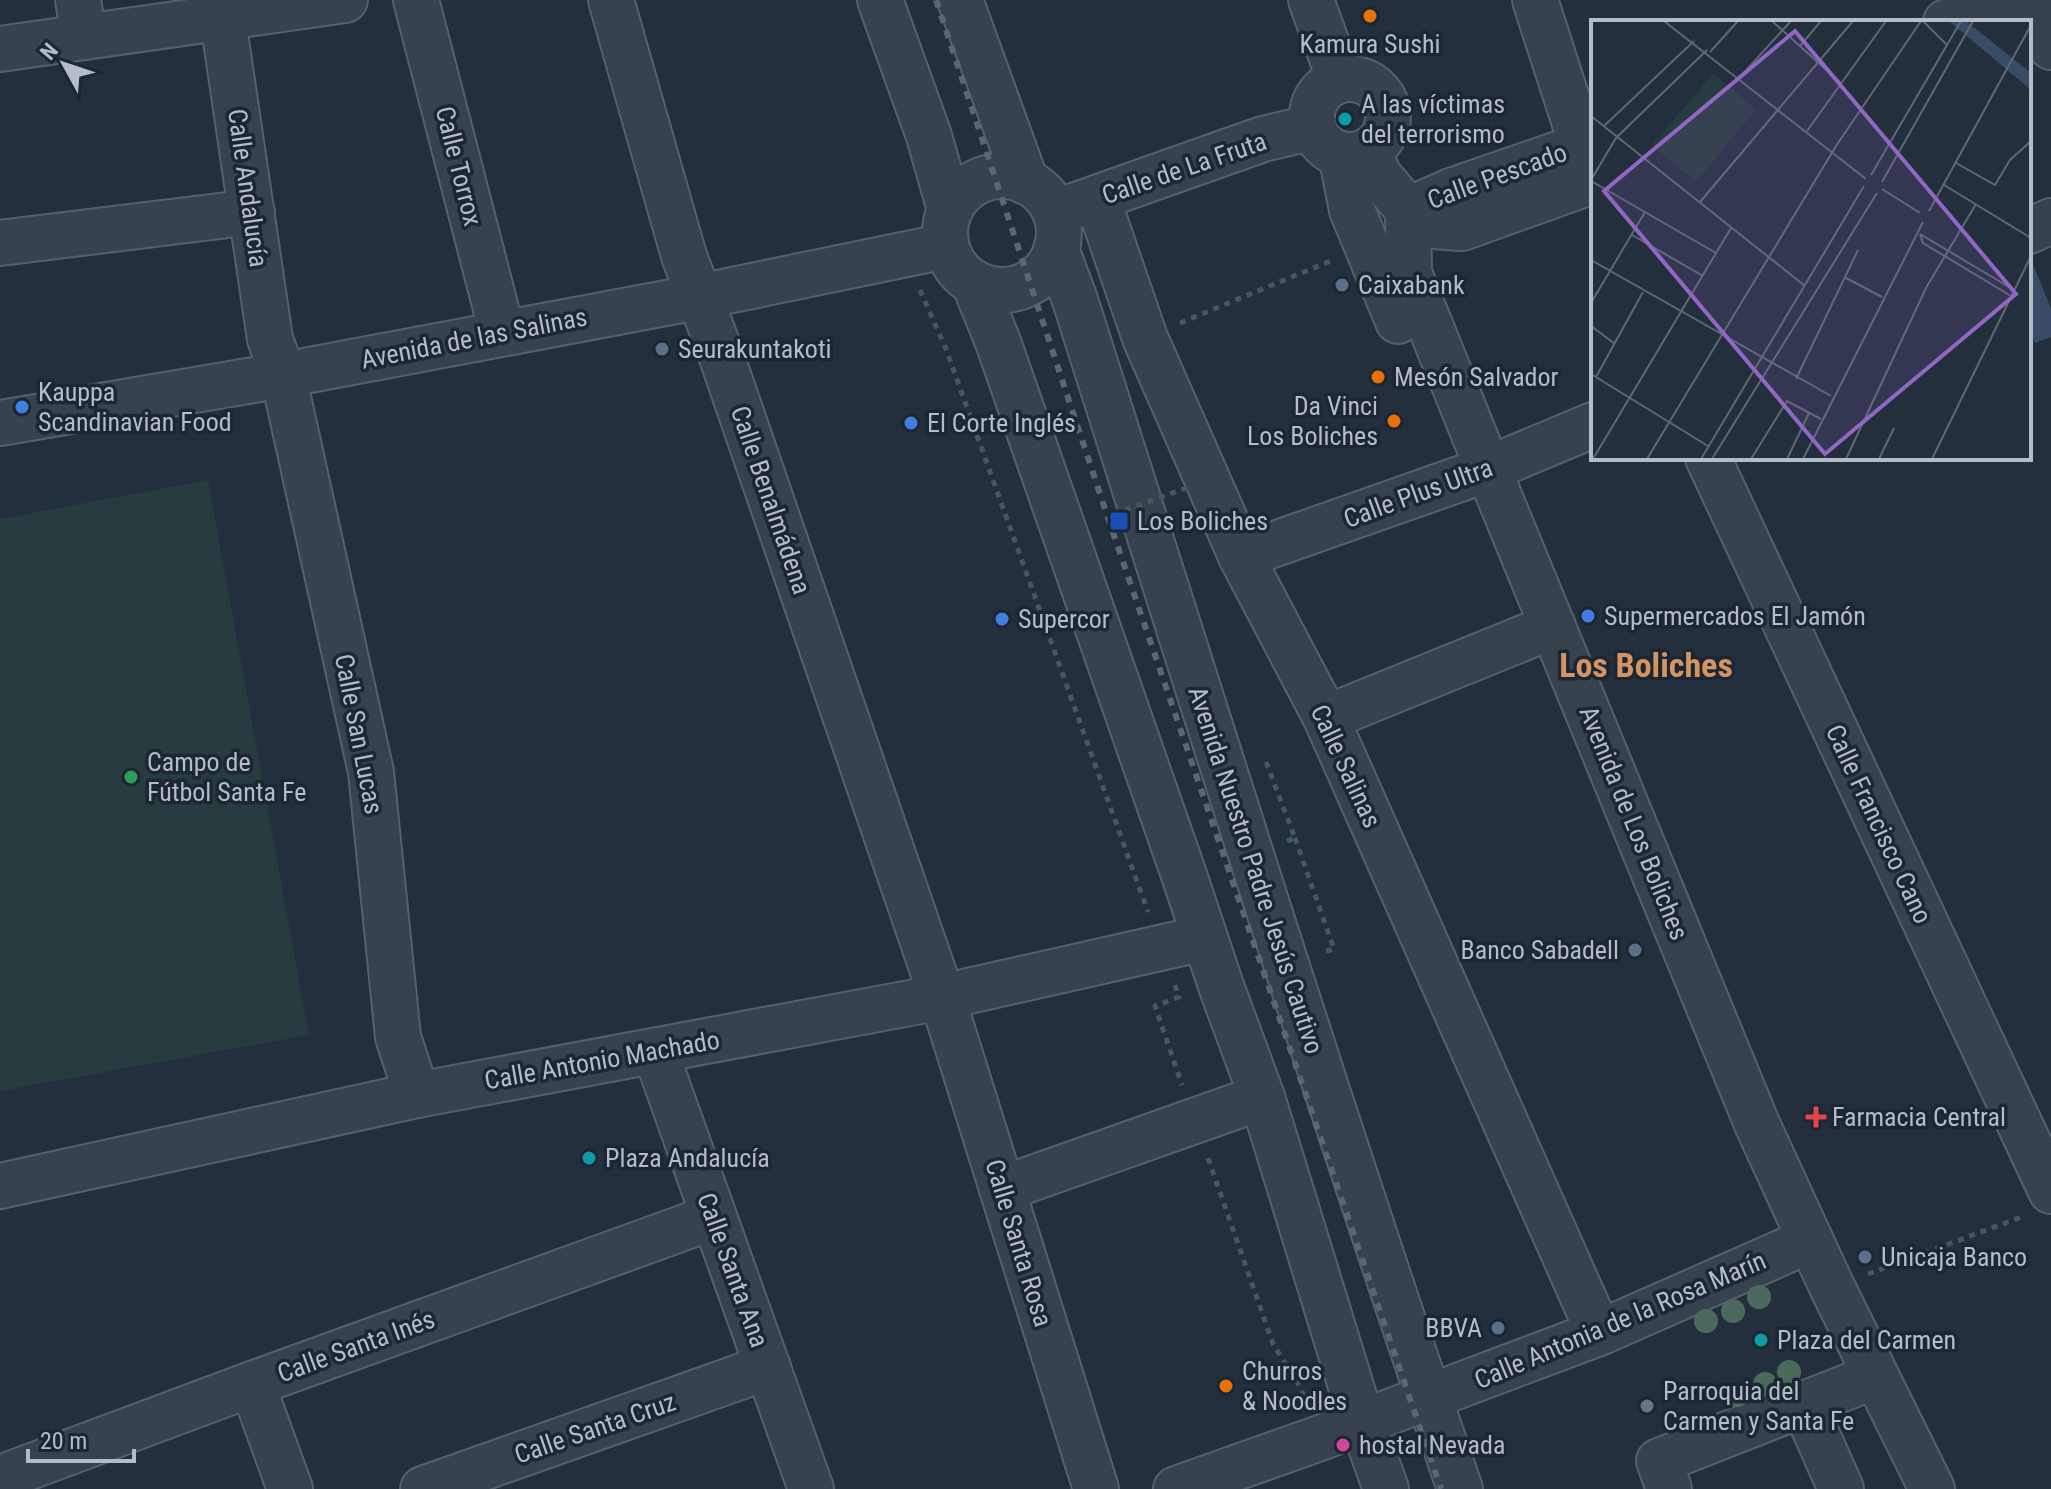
<svg xmlns="http://www.w3.org/2000/svg" width="2051" height="1489" viewBox="0 0 2051 1489" font-family="'Roboto Condensed',sans-serif">
<rect width="100%" height="100%" fill="#242f3e"/>
<path fill="#263c3f" d="M208,480L309,1035L0,1091V519Z"/>
<path fill="#394c67" d="M2034,267L2051,308V337L2035,343L2029,328V269Z"/>
<g fill="none" stroke-linecap="round" stroke-linejoin="round">
<defs>
<g id="minor">
<path d="M78,0L84,37"/>
<path d="M220,0L270,339L283,375L371,772L398,1037L417,1095"/>
<path d="M416,0L502,332"/>
<path d="M611,0L684,256L718,346L942,997L1096,1489"/>
<path d="M880,0L929,136L950,210"/>
<path d="M960,0L1026,182"/>
<path d="M1311,0L1340,80"/>
<path d="M1535,0L1591,173"/>
<path d="M2030,0L2051,47"/>
<path d="M1946,22L2011,0"/>
<path d="M0,49L345,0"/>
<circle cx="1350" cy="117" r="38"/>
<path d="M1366,152L1381,178L1408,210L1409,273L1488,469L1757,1124L1832,1287L1932,1489"/>
<path d="M1341,154L1352,210L1398,321"/>
<circle cx="1002" cy="233" r="57"/>
<path d="M1097,198L1145,338L1241,556L1326,718L1599,1333"/>
<path d="M1068,208L1263,139L1314,127"/>
<path d="M1408,210L1434,226L1462,228L1593,181"/>
<path d="M1408,210L1451,191L1593,142"/>
<path d="M2029,231L2051,221"/>
<path d="M0,243L252,212"/>
<path d="M1056,249L1075,300C1201,697 1325,1095 1460,1489"/>
<path d="M974,283L998,342L1184,875L1221,986L1262,1097L1362,1422L1386,1489"/>
<path d="M0,423L283,375L698,297L946,246"/>
<path d="M1708,458L2051,1191"/>
<path d="M1241,556L1488,469L1593,425"/>
<path d="M1326,718L1553,626"/>
<path d="M655,1051L811,1489"/>
<path d="M0,1186L417,1095L942,997L1204,938"/>
<path d="M1002,1189L1262,1097"/>
<path d="M252,1384L290,1489"/>
<path d="M1803,1403L1841,1489"/>
<path d="M0,1478L252,1384L713,1217"/>
<path d="M423,1489L768,1367"/>
<path d="M1176,1489L1320,1438L1599,1333L1810,1240"/>
<path d="M1669,1489L1659,1461L1875,1376"/>
</g>
</defs>
<use href="#minor" stroke="#565f6c" stroke-width="48"/>
<g stroke="#44595c" stroke-width="5" stroke-dasharray="6 6" stroke-linecap="butt">
<path d="M920,290L946,349L1148,912"/>
<path d="M1180,323L1333,260"/>
<path d="M1266,762L1295,838L1287,841"/>
<path d="M1295,838L1334,949L1321,953"/>
<path d="M1175,985L1179,997L1155,1006L1182,1085"/>
<path d="M1208,1158L1273,1344L1300,1387L1307,1404"/>
<path d="M1868,1274L2024,1216"/>
</g>
<use href="#minor" stroke="#38414e" stroke-width="44"/>
<path stroke="#5a6575" stroke-width="6" stroke-dasharray="8 8" stroke-linecap="butt" d="M936,0L1109,521L1441,1489"/>
<path stroke="#44595c" stroke-width="5" stroke-dasharray="6 6" stroke-linecap="butt" d="M1125,510L1192,486"/>
</g>
<g fill="#4b6a5d">
<circle cx="1759" cy="1297" r="12"/>
<circle cx="1733" cy="1311" r="12"/>
<circle cx="1706" cy="1321" r="12"/>
<circle cx="1789" cy="1372" r="12"/>
<circle cx="1765" cy="1384" r="12"/>
<circle cx="1737" cy="1395" r="12"/>
</g>
<g fill="#e8710a" stroke="#1d2633" stroke-width="3">
<circle cx="1370" cy="16" r="8"/>
<circle cx="1378" cy="377" r="8"/>
<circle cx="1394" cy="421" r="8"/>
<circle cx="1226" cy="1386" r="8"/>
</g>
<g fill="#0f9aa8" stroke="#1d2633" stroke-width="3">
<circle cx="1345" cy="119" r="8"/>
<circle cx="589" cy="1158" r="8"/>
<circle cx="1761" cy="1340" r="8"/>
</g>
<g fill="#5c6f8a" stroke="#1d2633" stroke-width="3">
<circle cx="1342" cy="285" r="8"/>
<circle cx="662" cy="349" r="8"/>
<circle cx="1635" cy="950" r="8"/>
<circle cx="1865" cy="1257" r="8"/>
<circle cx="1498" cy="1328" r="8"/>
</g>
<g fill="#3f7fe0" stroke="#1d2633" stroke-width="3">
<circle cx="22" cy="407" r="8"/>
<circle cx="911" cy="423" r="8"/>
<circle cx="1588" cy="616" r="8"/>
<circle cx="1002" cy="619" r="8"/>
</g>
<rect fill="#1a4fb4" stroke="#1d2633" stroke-width="3" x="1109" y="511" width="20" height="20" rx="4"/>
<circle fill="#2e9e5b" stroke="#1d2633" stroke-width="3" cx="131" cy="777" r="8"/>
<path fill="#e0444e" stroke="#1d2633" stroke-width="3" d="M1812 1105h8v8h8v8h-8v8h-8v-8h-8v-8h8z"/>
<circle fill="#6b7280" stroke="#1d2633" stroke-width="3" cx="1647" cy="1406" r="8"/>
<circle fill="#d1479c" stroke="#1d2633" stroke-width="3" cx="1343" cy="1445" r="8"/>
<g text-anchor="middle" stroke-width="7" stroke-linejoin="round" paint-order="stroke">
<g font-size="26" fill="#b4bcc9" stroke="#1d2633" text-anchor="start">
<text x="1370" y="53" text-anchor="middle">Kamura Sushi</text>
<text x="1361" y="113">A las víctimas<tspan x="1361" dy="30">del terrorismo</tspan></text>
<text x="1358" y="294">Caixabank</text>
<text x="678" y="358">Seurakuntakoti</text>
<text x="1394" y="386">Mesón Salvador</text>
<text x="38" y="401">Kauppa<tspan x="38" dy="30">Scandinavian Food</tspan></text>
<text x="1378" y="415" text-anchor="end">Da Vinci<tspan x="1378" dy="30">Los Boliches</tspan></text>
<text x="927" y="432">El Corte Inglés</text>
<text x="1137" y="530">Los Boliches</text>
<text x="1604" y="625">Supermercados El Jamón</text>
<text x="1018" y="628">Supercor</text>
<text x="147" y="771">Campo de<tspan x="147" dy="30">Fútbol Santa Fe</tspan></text>
<text x="1619" y="959" text-anchor="end">Banco Sabadell</text>
<text x="1832" y="1126">Farmacia Central</text>
<text x="605" y="1167">Plaza Andalucía</text>
<text x="1881" y="1266">Unicaja Banco</text>
<text x="1482" y="1337" text-anchor="end">BBVA</text>
<text x="1777" y="1349">Plaza del Carmen</text>
<text x="1242" y="1380">Churros<tspan x="1242" dy="30">&amp; Noodles</tspan></text>
<text x="1663" y="1400">Parroquia del<tspan x="1663" dy="30">Carmen y Santa Fe</tspan></text>
<text x="1359" y="1454">hostal Nevada</text>
</g>
<g font-size="26" fill="#b4bcc9" stroke="#1d2633">
<text transform="translate(459 166) rotate(76)" y="9">Calle Torrox</text>
<text transform="translate(1184 168) rotate(-19)" y="9">Calle de La Fruta</text>
<text transform="translate(1497 176) rotate(-20)" y="9">Calle Pescado</text>
<text transform="translate(248 188) rotate(82)" y="9">Calle Andalucía</text>
<text transform="translate(474 338) rotate(-11)" y="9">Avenida de las Salinas</text>
<text transform="translate(1418 493) rotate(-20)" y="9">Calle Plus Ultra</text>
<text transform="translate(771 500) rotate(71)" y="9">Calle Benalmádena</text>
<text transform="translate(359 734) rotate(79)" y="9">Calle San Lucas</text>
<text transform="translate(1346 766) rotate(65)" y="9">Calle Salinas</text>
<text transform="translate(1634 823) rotate(68)" y="9">Avenida de Los Boliches</text>
<text transform="translate(1879 824) rotate(65)" y="9">Calle Francisco Cano</text>
<text transform="translate(1256 870) rotate(72)" y="9">Avenida Nuestro Padre Jesús Cautivo</text>
<text transform="translate(602 1060) rotate(-10)" y="9">Calle Antonio Machado</text>
<text transform="translate(1019 1243) rotate(73)" y="9">Calle Santa Rosa</text>
<text transform="translate(733 1270) rotate(70)" y="9">Calle Santa Ana</text>
<text transform="translate(1620 1320) rotate(-23)" y="9">Calle Antonia de la Rosa Marín</text>
<text transform="translate(356 1346) rotate(-20)" y="9">Calle Santa Inés</text>
<text transform="translate(595 1428) rotate(-19)" y="9">Calle Santa Cruz</text>
</g>
<g font-size="34" font-weight="bold" fill="#d59563" stroke="#1d2633">
<text x="1646" y="677">Los Boliches</text>
</g>
</g>
<g transform="translate(1591 20)">
<rect width="440" height="440" fill="#242f3e"/>
<path d="M122,54L165,89L105,162L61,125Z" fill="#263c3f"/>
<path d="M358,1H375L440,53V70Z" fill="#394c67"/>
<path fill="none" stroke="#5e6776" stroke-width="2" d="M73,1L275,159M181,1L250,63M332,1L356,25M209,26L230,1M119,32L147,1M150,56L200,1M0,96L214,266M13,106L103,21M216,111L295,1M365,143L404,165L419,140L440,121M280,155L370,1M0,160L25,118L116,30M0,161L125,233M291,162L382,1M353,165L440,218M291,169L329,193M109,182L262,1M338,191L440,5M329,214L332,223L420,276M329,214L423,270M41,215L112,256M0,240L240,376M255,258L291,277M0,283L54,192M0,306L24,324M0,354L117,426M5,357L52,272M205,359L267,230M2,439L140,208M56,439L245,126L330,1M110,439L273,166M121,439L286,173M160,439L196,381L230,399M196,439L218,393M212,439L332,202M255,439L335,268L385,184M288,439L303,408M341,439L440,236"/>
<path fill="#9266c3" fill-opacity="0.15" stroke="#9266c3" stroke-width="4" d="M204,11L425,274L234,434L13,171Z"/>
<rect width="440" height="440" fill="none" stroke="#b4bcc9" stroke-width="4"/>
</g>
<g transform="translate(64 64) rotate(310)" stroke="#1d2633" stroke-width="6" paint-order="stroke">
<path d="M0-6L14 30L0 20L-14 30Z" fill="#b4bcc9"/>
<text y="-12" font-size="22" font-weight="bold" text-anchor="middle" fill="#b4bcc9">N</text>
</g>
<path d="M28 1449v12h106v-12" fill="none" stroke="#b4bcc9" stroke-width="4"/>
<text x="40" y="1449" font-size="24" fill="#b4bcc9" stroke="#1d2633" stroke-width="6" paint-order="stroke">20 m</text>
</svg>
